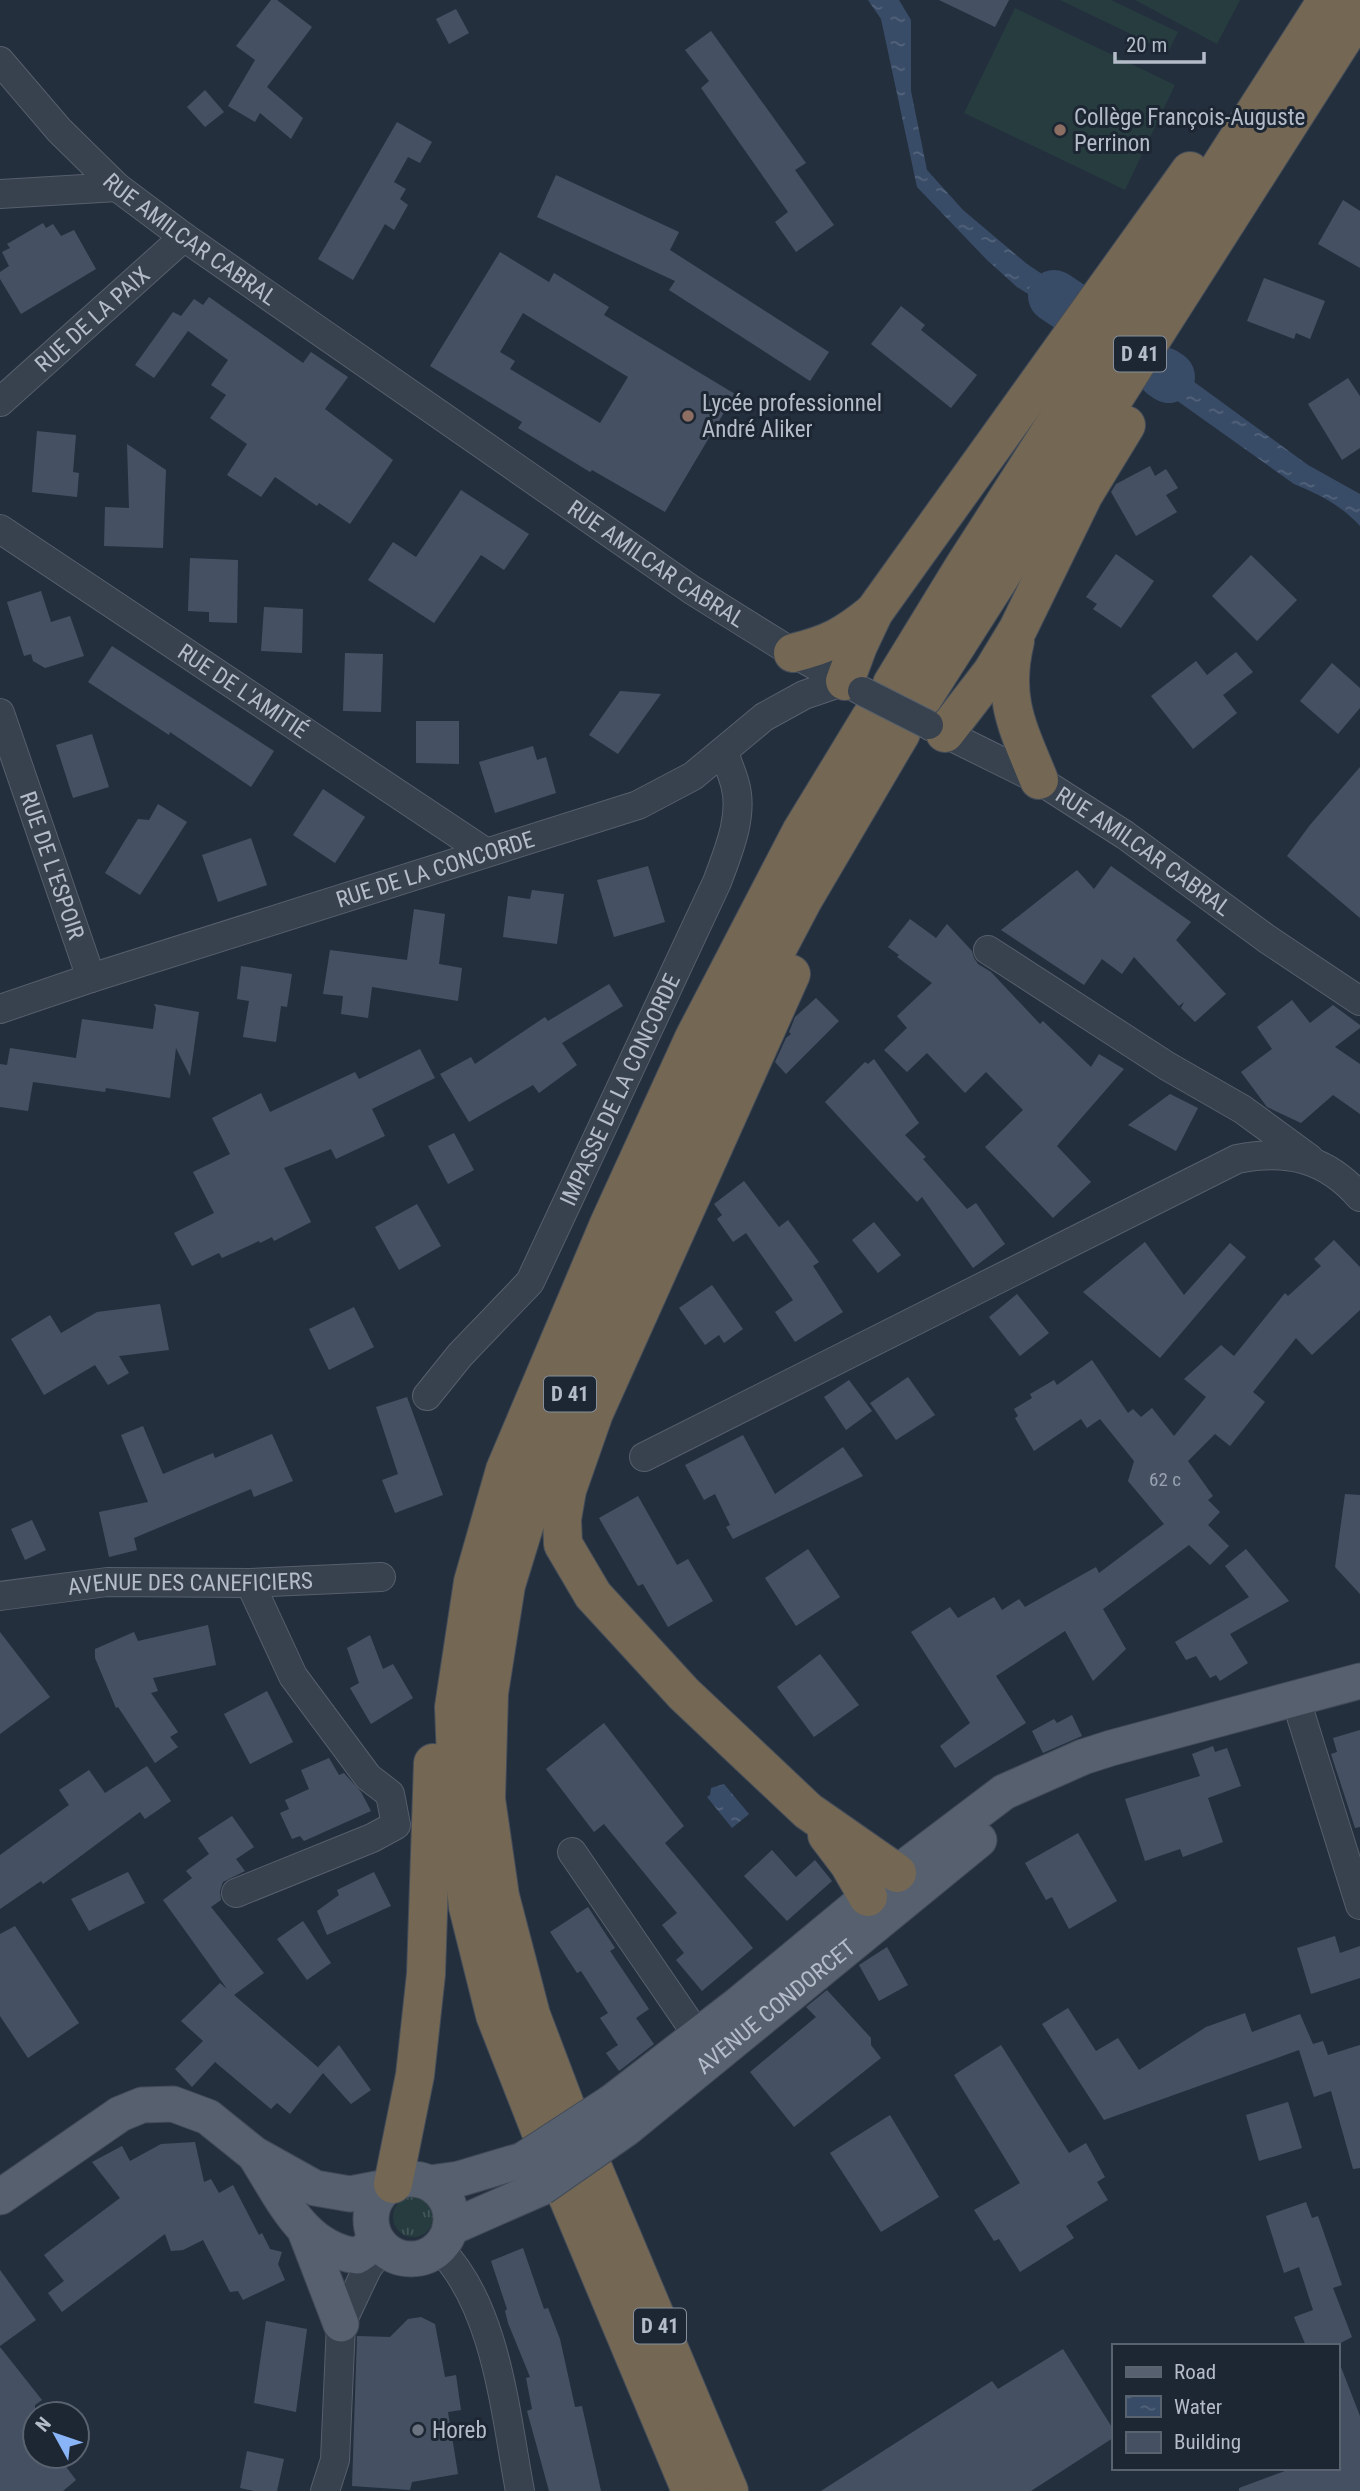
<svg xmlns="http://www.w3.org/2000/svg" width="1360" height="2491" viewBox="0 0 1360 2491" font-family="'Roboto Condensed',sans-serif">
<defs>
<pattern id="grass-tufts" width="24" height="20" patternUnits="userSpaceOnUse" patternTransform="scale(1.75)"><rect width="24" height="20" fill="#263c3f"/><path d="M3 7l-1-3M5 7V3M7 7l1-3M15 17l-1-3M17 17v-4M19 17l1-3" fill="none" stroke="#435659"/></pattern>
<pattern id="water-ripples" width="26" height="14" patternUnits="userSpaceOnUse" patternTransform="scale(1.75)"><rect width="26" height="14" fill="#394c67"/><path d="M2 4q2-2 4 0t4 0M15 11q2-2 4 0t4 0" fill="none" stroke="#53647b"/></pattern>
</defs>
<rect width="100%" height="100%" fill="#242f3e"/>
<circle fill="url(#grass-tufts)" cx="413" cy="2217" r="20"/>
<g fill="#263c3f">
<path d="M1060,0H1111L1178,32L1168,52Z"/>
<path d="M1135,0H1240L1217,44Z"/>
<path d="M1015,8L1175,85L1125,190L964,113Z"/>
</g>
<g fill="url(#water-ripples)">
<path d="M868,0H899L911,20V91L927,170L963,210L1027,264L1060,286L1049,307L1017,287L987,260L917,187L881,19Z"/>
<path d="M1175,368L1308,465L1360,494V526C1342,506 1319,494 1294,484L1162,390Z"/>
<path d="M724,1784L749,1814L732,1828L707,1797L710,1795L711,1788Z"/>
</g>
<g fill="none" stroke-linecap="round" stroke-linejoin="round">
<g stroke="#394c67" stroke-width="52">
<path d="M1054,296L1075,310"/>
<path d="M1163,373L1169,377"/>
</g>
</g>
<g fill="#455162" fill-rule="evenodd">
<path d="M271,0H277L312,27L267,87L303,118L291,139L260,113L255,122L228,106L255,60L236,46Z"/>
<path d="M939,0H1009L995,27Z"/>
<path d="M456,9L469,33L449,44L436,19Z"/>
<path d="M711,31L806,163L795,170L834,225L796,252L775,222L788,212L701,88L709,81L685,50Z"/>
<path d="M205,90L224,112L205,127L187,107Z"/>
<path d="M397,122L432,142L420,163L408,157L394,182L406,189L400,199L408,205L394,230L385,224L353,280L318,259Z"/>
<path d="M556,175L679,232L670,250L829,352L810,381L669,290L675,281L537,217Z"/>
<path d="M1343,200L1360,211V268L1318,244Z"/>
<path d="M43,223L46,228L53,224L61,236L74,230L96,269L21,314L0,279V272L9,266L2,252L10,248L7,244Z"/>
<path d="M500,252L549,282L554,273L609,307L604,315L735,394L665,512L592,470L590,472L518,428L522,422L430,366ZM523,313L628,377L600,423L510,369L515,361L500,352Z"/>
<path d="M1264,278L1325,301L1310,339L1296,333L1294,339L1247,321Z"/>
<path d="M209,297L303,363L311,352L348,377L325,409L393,460L350,524L319,503L317,506L275,477L261,497L227,475L247,444L210,418L226,395L211,385L228,360L188,331L154,378L135,365L173,312L181,316L194,299L203,305Z"/>
<path d="M901,306L925,325L921,330L977,375L951,408L871,344Z"/>
<path d="M1348,378L1360,396V448L1342,460L1308,404Z"/>
<path d="M37,431L76,435L73,472L79,473L77,497L32,492Z"/>
<path d="M127,444L166,470L163,548L104,546L105,507L129,508Z"/>
<path d="M1150,466L1155,476L1166,469L1178,488L1166,495L1177,512L1136,536L1111,492L1116,484Z"/>
<path d="M461,490L529,534L504,570L481,555L434,623L368,580L393,542L416,557Z"/>
<path d="M1116,554L1154,581L1121,628L1093,609L1097,604L1086,597Z"/>
<path d="M1251,555L1297,600L1257,641L1212,596Z"/>
<path d="M190,558L238,560L237,623L209,622V612L188,611Z"/>
<path d="M41,591L51,622L70,616L84,656L45,668L33,661L31,654L24,656L7,602Z"/>
<path d="M264,607L303,609L302,653L261,651Z"/>
<path d="M112,646L274,751L251,787L170,732L169,735L88,682Z"/>
<path d="M1236,652L1253,672L1223,695L1237,713L1193,749L1151,696L1196,661L1207,675Z"/>
<path d="M345,653L383,654L381,712L343,711Z"/>
<path d="M1332,663L1360,688V708L1338,734L1300,701Z"/>
<path d="M620,691L661,694L618,754L589,735Z"/>
<path d="M416,721H459V764L416,763Z"/>
<path d="M92,734L109,787L73,798L56,745Z"/>
<path d="M533,746L537,760L546,757L556,793L495,813L479,762Z"/>
<path d="M1360,767V918L1287,856L1310,825Z"/>
<path d="M323,789L365,817L335,863L293,835Z"/>
<path d="M158,804L187,822L140,895L105,873L138,819L149,820Z"/>
<path d="M251,838L267,885L218,902L202,855Z"/>
<path d="M648,866L665,922L614,937L597,880Z"/>
<path d="M1111,866L1191,922L1176,940L1226,994L1195,1022L1181,1008L1184,1002L1179,1006L1134,957L1122,974L1102,959L1084,985L1001,930L1077,870L1094,889Z"/>
<path d="M532,890L564,894L557,944L503,937L508,896L530,899Z"/>
<path d="M414,909L445,914L439,964L462,968L458,1001L372,987L368,1018L341,1014L343,996L323,994L330,950L407,960Z"/>
<path d="M910,919L936,938L947,924L972,951L974,958L978,964L991,972L1040,1024L1043,1021L1091,1067L1099,1054L1124,1069L1057,1146L1091,1182L1053,1218L985,1147L1023,1110L986,1072L965,1093L927,1053L907,1072L884,1050L907,1028L897,1016L932,983L897,957L899,955L888,947Z"/>
<path d="M241,966L292,974L287,1007L281,1006L276,1042L243,1037L249,1001L237,999Z"/>
<path d="M609,984L623,1006L562,1043L577,1065L539,1093L533,1085L469,1122L440,1074L471,1057L475,1064L545,1017L548,1021Z"/>
<path d="M816,998L839,1021L786,1074L775,1062L786,1038L791,1034L789,1032L795,1017Z"/>
<path d="M1292,1000L1310,1023L1333,1005L1360,1025V1028L1335,1047L1360,1064V1114L1333,1095L1301,1123L1267,1107L1241,1072L1272,1049L1257,1027Z"/>
<path d="M154,1004L199,1012L190,1076L176,1048L170,1098L106,1088L105,1092L33,1082L28,1111L0,1107V1064L7,1065L10,1048L76,1058L82,1019L153,1029L156,1008Z"/>
<path d="M420,1049L435,1078L372,1109L385,1136L336,1159L331,1149L284,1168L311,1222L274,1241L272,1237L260,1243L259,1241L222,1258L219,1253L192,1266L174,1233L214,1213L193,1172L230,1154L212,1118L261,1093L270,1112L355,1072L359,1079Z"/>
<path d="M874,1059L919,1123L905,1135L926,1157L923,1159L967,1209L976,1203L1005,1244L973,1268L922,1197L917,1202L825,1102L865,1062L868,1064Z"/>
<path d="M1170,1094L1198,1108L1176,1151L1128,1125Z"/>
<path d="M454,1133L474,1170L448,1184L428,1146Z"/>
<path d="M744,1181L779,1227L788,1220L819,1262L813,1266L843,1312L795,1342L775,1312L793,1300L746,1233L733,1242L717,1219L722,1215L714,1204Z"/>
<path d="M417,1204L441,1246L399,1270L375,1227Z"/>
<path d="M874,1222L901,1255L878,1273L852,1240Z"/>
<path d="M1334,1240L1360,1267V1310L1312,1355L1296,1338L1253,1392L1265,1402L1230,1446L1215,1434L1188,1461L1213,1496L1208,1500L1220,1512L1208,1525L1229,1546L1210,1565L1189,1545L1103,1609L1126,1649L1093,1681L1065,1631L996,1676L1026,1723L955,1768L940,1746L970,1723L911,1632L950,1607L958,1618L994,1597L1002,1610L1019,1599L1025,1607L1096,1567L1099,1573L1164,1524L1128,1481L1134,1461L1100,1419L1087,1428L1081,1419L1034,1451L1015,1418L1018,1416L1014,1409L1032,1398L1030,1394L1054,1380L1057,1385L1092,1360L1128,1413L1133,1409L1141,1417L1152,1408L1174,1436L1206,1397L1184,1379L1221,1345L1234,1356L1285,1293L1288,1296L1321,1266L1314,1259Z"/>
<path d="M1145,1242L1184,1295L1230,1243L1246,1257L1160,1358L1083,1292Z"/>
<path d="M712,1285L743,1329L724,1343L719,1335L705,1345L679,1308Z"/>
<path d="M1017,1294L1049,1333L1020,1356L989,1317Z"/>
<path d="M160,1304L169,1350L119,1356L129,1373L108,1385L95,1365L44,1395L11,1339L50,1315L61,1333L97,1312Z"/>
<path d="M354,1307L374,1347L329,1370L309,1329Z"/>
<path d="M908,1377L935,1415L896,1440L870,1403Z"/>
<path d="M849,1380L872,1411L846,1430L824,1397Z"/>
<path d="M407,1397L443,1495L395,1513L382,1480L398,1474L376,1407Z"/>
<path d="M143,1426L163,1474L213,1453L215,1458L272,1434L293,1481L254,1497L251,1489L134,1538L137,1550L109,1557L99,1512L148,1502L121,1435Z"/>
<path d="M743,1435L775,1494L843,1447L863,1476L733,1539L726,1527L730,1525L715,1494L704,1500L685,1465Z"/>
<path d="M1345,1494L1360,1495V1594L1335,1567Z"/>
<path d="M638,1496L677,1565L688,1559L713,1601L668,1627L643,1584L638,1586L599,1518Z"/>
<path d="M32,1520L46,1550L25,1560L11,1529Z"/>
<path d="M808,1549L840,1597L796,1626L765,1578Z"/>
<path d="M1246,1549L1289,1601L1230,1634L1248,1663L1220,1681L1216,1675L1210,1678L1196,1656L1186,1660L1175,1642L1249,1597L1225,1566Z"/>
<path d="M208,1625L216,1665L153,1678L158,1691L151,1693L178,1732L170,1737L178,1747L155,1763L118,1707L116,1708L95,1658V1649L134,1632L138,1641Z"/>
<path d="M0,1632L50,1697L0,1734Z"/>
<path d="M370,1635L383,1669L393,1664L413,1698L371,1724L350,1688L359,1683L347,1648Z"/>
<path d="M820,1654L859,1705L814,1737L777,1687Z"/>
<path d="M267,1691L293,1742L250,1764L224,1714Z"/>
<path d="M1072,1715L1082,1736L1043,1753L1032,1731L1054,1719L1057,1723Z"/>
<path d="M604,1723L684,1826L665,1843L753,1948L702,1991L676,1960L684,1953L662,1925L677,1913L604,1824L594,1832L546,1769Z"/>
<path d="M1360,1730V1827L1355,1828L1331,1754L1337,1752L1333,1738Z"/>
<path d="M1213,1746L1215,1752L1227,1748L1241,1786L1208,1798L1223,1842L1183,1857L1180,1849L1145,1861L1125,1799L1200,1776L1192,1754Z"/>
<path d="M329,1758L339,1775L344,1773L361,1792L371,1811L304,1841L300,1836L292,1839L280,1813L289,1809L285,1800L309,1789L301,1770Z"/>
<path d="M147,1766L171,1801L145,1819L140,1812L43,1884L41,1881L0,1909V1855L69,1805L59,1790L89,1770L105,1793Z"/>
<path d="M232,1816L254,1847L236,1859L245,1871L223,1882L220,1891L221,1900L211,1907L264,1973L234,1995L320,2069L318,2067L339,2045L371,2090L351,2104L323,2073L290,2114L277,2103L271,2109L215,2062L192,2087L175,2069L203,2041L181,2021L220,1983L227,1989L163,1900L192,1878L186,1871L209,1854L198,1838Z"/>
<path d="M1078,1833L1117,1901L1069,1929L1052,1897L1046,1900L1025,1863Z"/>
<path d="M772,1850L796,1877L815,1860L832,1881L787,1921L744,1876Z"/>
<path d="M128,1872L145,1903L89,1931L71,1899Z"/>
<path d="M374,1872L391,1906L327,1935L317,1911L339,1895L337,1890Z"/>
<path d="M588,1907L615,1948L610,1951L649,2009L636,2018L654,2044L619,2071L606,2053L618,2045L600,2018L608,2013L581,1971L577,1973L550,1932Z"/>
<path d="M303,1921L331,1963L307,1980L277,1939Z"/>
<path d="M15,1926L79,2023L28,2058L0,2016V1934Z"/>
<path d="M1335,1936L1340,1953L1360,1946V1978L1311,1994L1297,1948Z"/>
<path d="M887,1947L908,1985L879,2001L859,1965Z"/>
<path d="M827,1990L871,2038V2045L881,2058L794,2127L750,2072L816,2017L806,2007Z"/>
<path d="M1068,2008L1096,2051L1118,2038L1139,2070L1206,2027L1245,2013L1252,2032L1300,2014L1313,2044L1323,2041L1328,2055L1360,2045V2168L1353,2169L1331,2091L1314,2097L1299,2050L1104,2120L1042,2024Z"/>
<path d="M1001,2045L1069,2153L1086,2143L1105,2177L1097,2182L1108,2200L1066,2226L1074,2238L1020,2272L999,2239L994,2241L974,2210L1020,2183L954,2075Z"/>
<path d="M1288,2102L1302,2148L1259,2161L1246,2115Z"/>
<path d="M890,2115L939,2197L881,2232L830,2153Z"/>
<path d="M195,2142L204,2182L211,2179L219,2193L233,2185L259,2235L262,2233L270,2249L282,2252L278,2264L285,2280L243,2300L238,2291L230,2292L203,2240L183,2250L171,2251L165,2234L62,2312L48,2293L64,2281L44,2255L120,2198L92,2162L122,2146L130,2161L161,2144Z"/>
<path d="M1306,2202L1312,2218L1318,2216L1342,2285L1333,2288L1352,2337L1335,2346H1306L1294,2317L1313,2310L1299,2267L1284,2273L1266,2216Z"/>
<path d="M523,2248L544,2309L548,2308L560,2339L575,2407L582,2406L601,2491H549L527,2411L532,2409L526,2378L530,2377L508,2323L505,2311L507,2309L491,2261Z"/>
<path d="M0,2270L36,2320L0,2346Z"/>
<path d="M421,2317L435,2324L445,2377L456,2375L461,2410L448,2412L458,2474L412,2482L410,2490L352,2486L357,2336L390,2337L408,2319Z"/>
<path d="M266,2321L307,2329L296,2412L254,2403Z"/>
<path d="M0,2347L42,2400L35,2405V2456H58L76,2480L63,2491H0Z"/>
<path d="M1063,2349L1113,2429V2438L1031,2491H821L992,2381L998,2389Z"/>
<path d="M1339,2362L1360,2416V2491H1239V2488L1293,2468H1337Z"/>
<path d="M247,2451L284,2459L277,2491H254L240,2488Z"/>
</g>
<g fill="none" stroke-linecap="round" stroke-linejoin="round">
<defs>
<g id="minor">
<path id="s1" d="M0,61L59,130L117,187L184,237L692,590L793,653L862,691"/>
<path d="M0,194L117,187"/>
<path id="s2" d="M0,402L184,237"/>
<path id="s3" d="M0,529L485,852"/>
<path id="s4" d="M0,713L91,978"/>
<path id="s5" d="M930,726L1039,780L1125,835L1267,939L1360,1001"/>
<path d="M988,950L1167,1066L1242,1109L1309,1158"/>
<path id="s6" d="M0,1009L91,978L638,805L693,776L764,717L804,695L845,681"/>
<path id="s7" d="M427,1396L460,1355L530,1282L717,882C728,852 744,816 735,784C732,773 727,762 724,752"/>
<path d="M644,1457L1237,1159C1287,1149 1326,1158 1360,1197"/>
<path id="s8" d="M0,1596L107,1582L250,1583L381,1577"/>
<path d="M1296,1700L1360,1905"/>
<path d="M572,1852L709,2052"/>
<path d="M236,1893L372,1838L396,1825L390,1794L368,1777L293,1676L250,1583"/>
<path d="M439,2248C497,2307 505,2413 520,2491"/>
<path d="M325,2491L335,2460L341,2324L367,2269L382,2247"/>
</g>
<g id="major">
<path d="M612,2102L739,2004L897,1873L1004,1792L1083,1757L1111,1748L1360,1681"/>
<path id="s9" d="M627,2128L979,1840"/>
<path d="M256,2157C283,2199 303,2249 357,2256L377,2242"/>
<circle cx="411" cy="2219" r="40"/>
<path d="M430,2183L459,2179L523,2160"/>
<path d="M0,2197L120,2114L142,2105L173,2104L208,2117L254,2154L315,2188L350,2194L387,2187"/>
<path d="M450,2228L541,2188"/>
<path d="M306,2233L341,2324"/>
</g>
<g id="highway">
<path d="M1015,641C1001,699 1018,728 1039,780"/>
<path d="M793,653C829,644 845,636 874,612"/>
<path d="M845,681L858,646L874,612L1190,171"/>
<path d="M892,684L963,568L1327,0"/>
<path d="M923,698L1360,12"/>
<path d="M945,733L992,672L1018,629L1084,494L1126,425"/>
<path d="M791,974L594,1413L567,1490L562,1519L563,1544L593,1595L684,1694L808,1811L897,1873"/>
<path d="M827,1835L849,1864L868,1897"/>
<path d="M567,2110L531,2015L500,1896L486,1799L489,1693L506,1585L550,1442L610,1300L737,1025L804,898L901,733"/>
<path d="M540,2130L495,2015L468,1907L458,1811L454,1707L473,1582L505,1470L609,1224L694,1038L801,832L871,717"/>
<path d="M590,2161L729,2491"/>
<path d="M561,2181L691,2491"/>
<path d="M393,2184L415,2075L426,1974L433,1763"/>
</g>
</defs>
<use href="#minor" stroke="#565f6c" stroke-width="30"/>
<use href="#major" stroke="#414a57" stroke-width="37"/>
<use href="#highway" stroke="#434c59" stroke-width="40"/>
<use href="#minor" stroke="#38414e" stroke-width="28"/>
<use href="#major" stroke="#56606e" stroke-width="35"/>
<use href="#highway" stroke="#746855" stroke-width="38"/>
<defs>
<path id="minor-bridge" d="M862,691L929,725"/>
<g id="major-bridge">
<path d="M523,2160L612,2102"/>
<path d="M541,2188L627,2128"/>
</g>
</defs>
<use href="#minor-bridge" stroke="#565f6c" stroke-width="30" stroke-linecap="butt"/>
<use href="#major-bridge" stroke="#414a57" stroke-width="37" stroke-linecap="butt"/>
<use href="#minor-bridge" stroke="#38414e" stroke-width="28"/>
<use href="#major-bridge" stroke="#56606e" stroke-width="35"/>
</g>
<g fill="#8d6e63" stroke="#1d2633" stroke-width="2.5">
<circle cx="1060" cy="130" r="7"/>
<circle cx="688" cy="416" r="7"/>
</g>
<circle fill="#6b7280" stroke="#1d2633" stroke-width="2.5" cx="418" cy="2430" r="7"/>
<g text-anchor="middle" stroke-width="6" stroke-linejoin="round" paint-order="stroke">
<g font-size="19" fill="#98a1af">
<text x="1165" y="1486">62 c</text>
</g>
<g fill="#1d2633" stroke="#878f9c" stroke-width="2">
<rect x="1114" y="336.5" width="52" height="35" rx="5"/>
<rect x="544" y="1376.5" width="52" height="35" rx="5"/>
<rect x="634" y="2308.5" width="52" height="35" rx="5"/>
</g>
<g font-size="21" font-weight="bold" fill="#b4bcc9">
<text x="1140" y="361">D 41</text>
<text x="570" y="1401">D 41</text>
<text x="660" y="2333">D 41</text>
</g>
<g font-size="23" fill="#b4bcc9" stroke="#1d2633" text-anchor="start">
<text x="1074" y="125">Collège François-Auguste<tspan x="1074" dy="26">Perrinon</tspan></text>
<text x="702" y="411">Lycée professionnel<tspan x="702" dy="26">André Aliker</tspan></text>
<text x="432" y="2438">Horeb</text>
</g>
<g font-size="23" fill="#b4bcc9" stroke="#1d2633">
<text dy="8" stroke="none"><textPath href="#s1" startOffset="262">RUE AMILCAR CABRAL</textPath></text>
<text dy="8" stroke="none"><textPath href="#s2" startOffset="124">RUE DE LA PAIX</textPath></text>
<text dy="8" stroke="none"><textPath href="#s1" startOffset="830">RUE AMILCAR CABRAL</textPath></text>
<text dy="8" stroke="none"><textPath href="#s3" startOffset="292">RUE DE L'AMITIÉ</textPath></text>
<text dy="8" stroke="none"><textPath href="#s5" startOffset="248">RUE AMILCAR CABRAL</textPath></text>
<text dy="8" stroke="none"><textPath href="#s4" startOffset="161">RUE DE L'ESPOIR</textPath></text>
<text dy="8" stroke="none"><textPath href="#s6" startOffset="457">RUE DE LA CONCORDE</textPath></text>
<text dy="8" stroke="none"><textPath href="#s7" startOffset="366">IMPASSE DE LA CONCORDE</textPath></text>
<text dy="8" stroke="none"><textPath href="#s8" startOffset="191">AVENUE DES CANEFICIERS</textPath></text>
<text dy="8" stroke="none"><textPath href="#s9" startOffset="192">AVENUE CONDORCET</textPath></text>
</g>
</g>
<rect x="1112" y="2344" width="228" height="126" fill="#1d2633" stroke="#59626f" stroke-width="2"/>
<rect x="1126" y="2367" width="35" height="10" fill="#56606e" stroke="#59626f" stroke-width="2"/>
<text x="1174" y="2379" font-size="21" fill="#b4bcc9">Road</text>
<rect x="1126" y="2396" width="35" height="21" fill="url(#water-ripples)" stroke="#59626f" stroke-width="2"/>
<text x="1174" y="2414" font-size="21" fill="#b4bcc9">Water</text>
<rect x="1126" y="2432" width="35" height="21" fill="#455162" stroke="#59626f" stroke-width="2"/>
<text x="1174" y="2449" font-size="21" fill="#b4bcc9">Building</text>
<g transform="translate(56 2435) rotate(310)"><circle r="33" fill="#1d2633" stroke="#59626f" stroke-width="2"/>
<path d="M0-5L12 26L0 18L-12 26Z" fill="#8ab4f8"/>
<text y="-10" font-size="19" font-weight="bold" text-anchor="middle" fill="#b4bcc9">N</text>
</g>
<path d="M1115 52v10h89v-10" fill="none" stroke="#b4bcc9" stroke-width="3.5"/>
<text x="1126" y="52" font-size="21" fill="#b4bcc9" stroke="#1d2633" stroke-width="5" paint-order="stroke">20 m</text>
</svg>
